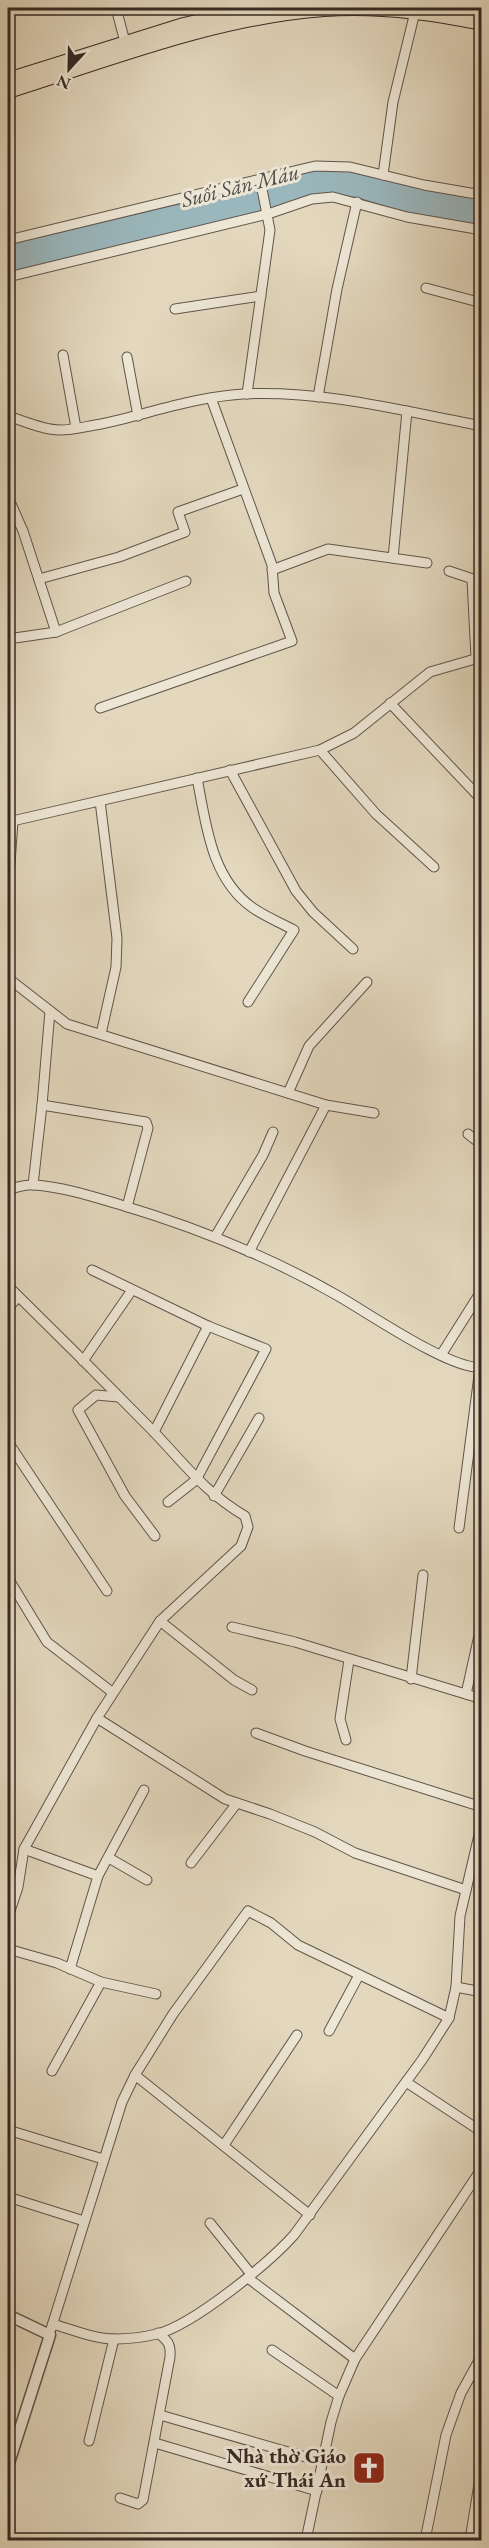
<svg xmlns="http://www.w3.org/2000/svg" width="489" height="2548" viewBox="0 0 489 2548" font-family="'EB Garamond',serif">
<rect width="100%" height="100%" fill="#e3d8be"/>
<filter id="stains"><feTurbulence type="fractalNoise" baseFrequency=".00333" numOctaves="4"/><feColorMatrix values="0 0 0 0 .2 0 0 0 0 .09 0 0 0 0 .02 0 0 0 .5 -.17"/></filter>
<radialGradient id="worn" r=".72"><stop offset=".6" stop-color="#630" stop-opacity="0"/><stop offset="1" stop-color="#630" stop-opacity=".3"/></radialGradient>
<path fill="#9ab7bd" stroke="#727e7f" stroke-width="1.5" d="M315,170L350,171L481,199V226L409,214L358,198L333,194L8,274V244Z"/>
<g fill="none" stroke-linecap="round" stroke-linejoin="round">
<defs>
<g id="minor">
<path d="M116,8L125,42"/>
<path d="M383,175L393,102L415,12"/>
<path d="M8,240L315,166L350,167L424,185L482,195"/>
<path d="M8,277L268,214L312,199L333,197L407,217L482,230"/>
<path d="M426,288L482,303"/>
<path d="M175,309L261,296"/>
<path d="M63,355L76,428"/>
<path d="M127,357L138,416"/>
<path d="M247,394L270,230L260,179"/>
<path d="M318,397L337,289L357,202"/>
<path d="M8,416C24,421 43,430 60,430C74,430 87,426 101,424C148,414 194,397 243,394C323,390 403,411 482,426"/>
<path d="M8,497L23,531L56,632"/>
<path d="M393,558L407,411"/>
<path d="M272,570L328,549L427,563"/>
<path d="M449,571L482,582"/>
<path d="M39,579L119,557L185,532L178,512L243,489"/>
<path d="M472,579L476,658"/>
<path d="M8,639L56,632L186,581"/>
<path d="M390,703L482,800"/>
<path d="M100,708L292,641L274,593L272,565L211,398"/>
<path d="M320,750L376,814L434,867"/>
<path d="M230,770L296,891L313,912L353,949"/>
<path d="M197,778C206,824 211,879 253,908C266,917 281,923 294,930L248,1002"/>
<path d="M100,801L117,938L116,967L101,1034"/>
<path d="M8,822L320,750L354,733L430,672L482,657"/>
<path d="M8,891L13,821"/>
<path d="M8,978L67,1024L326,1105L374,1113"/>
<path d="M288,1093L309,1046L367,982"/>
<path d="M42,1105L146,1122L148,1128L127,1207"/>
<path d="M468,1134L482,1145"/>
<path d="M33,1185L42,1105L50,1011"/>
<path d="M8,1189C16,1188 26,1184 34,1185C63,1187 91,1196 118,1204C195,1227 271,1257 340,1297C368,1313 454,1372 482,1367"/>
<path d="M215,1237L263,1155L273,1132"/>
<path d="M249,1252L326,1105"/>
<path d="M92,1270L208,1326L266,1349L196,1480L168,1502"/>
<path d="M8,1286C56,1333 104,1381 151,1429C184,1463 203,1491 245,1516L248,1527L241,1546L160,1621L97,1718L24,1849L18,1887L8,1917"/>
<path d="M8,1308L18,1297"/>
<path d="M441,1355L482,1290"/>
<path d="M83,1361L132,1290"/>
<path d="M119,1397L96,1395L78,1410L125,1496L155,1536"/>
<path d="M154,1432L208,1326"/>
<path d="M8,1442L107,1591"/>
<path d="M214,1496L259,1418"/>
<path d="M459,1528L480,1368"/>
<path d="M8,1578L47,1642L112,1692"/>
<path d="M160,1621L234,1680L252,1690"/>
<path d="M232,1627L295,1642L482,1699"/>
<path d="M411,1679L423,1575"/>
<path d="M466,1694L482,1622"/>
<path d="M97,1718L225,1799L270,1814L315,1832L355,1853L466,1890"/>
<path d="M256,1733L305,1751L482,1807"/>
<path d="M346,1740L340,1719L349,1660"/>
<path d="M24,1849L98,1876L144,1790"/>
<path d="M109,1858L147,1880"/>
<path d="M191,1863L237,1803"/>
<path d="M8,1949L57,1963L101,1982L156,1994"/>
<path d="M70,1969L98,1876"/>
<path d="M456,1987L482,1992"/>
<path d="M329,2031L359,1975"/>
<path d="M52,2071L101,1982"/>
<path d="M135,2075L310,2215"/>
<path d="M406,2082L482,2132"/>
<path d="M8,2130L103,2159"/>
<path d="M224,2145L297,2035"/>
<path d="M8,2197L84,2221"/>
<path d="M210,2223L251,2274"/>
<path d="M248,2278L355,2359"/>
<path d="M53,2324C73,2330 94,2339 116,2339C128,2339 144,2337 157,2334C193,2325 269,2263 294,2235L422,2060L449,2018L456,1987L460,1916L482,1822"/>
<path d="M51,2329L122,2102L135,2075L173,2014L248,1911L271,1923L298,1945L449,2018"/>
<path d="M272,2350L339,2396"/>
<path d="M160,2415L323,2462"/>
<path d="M89,2441L114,2339"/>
<path d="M155,2443L317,2491"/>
<path d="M120,2498L138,2504L143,2500L170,2357C171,2344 168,2341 158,2333"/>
<path d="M306,2540L331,2422L339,2396L355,2359L482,2168"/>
<path d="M425,2540L446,2435L461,2393L482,2355"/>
<path d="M470,2540L482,2465"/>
</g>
<path id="tertiary" d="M8,2315L50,2335L8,2466"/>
<g id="primary">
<path d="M468,8L482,10"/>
<path d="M8,80L184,25L256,8"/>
<path d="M8,91C110,59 215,17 324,9C376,5 430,12 482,23"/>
</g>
</defs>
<use href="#minor" stroke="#60554a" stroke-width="11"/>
<use href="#tertiary" stroke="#60554a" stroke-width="13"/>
<use href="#primary" stroke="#352923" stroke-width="16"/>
<use href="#minor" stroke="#ede6d5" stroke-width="9"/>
<use href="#tertiary" stroke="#ede6d5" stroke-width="10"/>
<use href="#primary" stroke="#e3d8be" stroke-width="14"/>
</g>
<defs>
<symbol id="church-square" viewBox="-11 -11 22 22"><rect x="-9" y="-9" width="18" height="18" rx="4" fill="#8f2418" stroke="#ede6d5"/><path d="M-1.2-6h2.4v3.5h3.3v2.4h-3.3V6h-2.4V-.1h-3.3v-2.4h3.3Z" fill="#fff"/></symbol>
</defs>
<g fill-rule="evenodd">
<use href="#church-square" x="350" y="2449" width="38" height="38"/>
</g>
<g text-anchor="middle" stroke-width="6" stroke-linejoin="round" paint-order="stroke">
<g font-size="21" font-weight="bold" fill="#352923" stroke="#ede6d5" text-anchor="end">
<text x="346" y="2463">Nhà thờ Giáo<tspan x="346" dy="24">xứ Thái An</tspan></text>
</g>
<g font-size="22" font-style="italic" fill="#4e4c4a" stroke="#ede6d5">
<text transform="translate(240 185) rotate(-14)" y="8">Suối Săn Máu</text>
</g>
</g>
<rect width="489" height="2548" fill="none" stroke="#e3d8be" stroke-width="30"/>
<rect x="9" y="9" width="471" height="2530" fill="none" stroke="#352923" stroke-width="3"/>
<rect x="15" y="15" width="459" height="2518" fill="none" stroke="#352923" stroke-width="1.5"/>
<g transform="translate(69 69) rotate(202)" stroke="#ede6d5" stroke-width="4.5" paint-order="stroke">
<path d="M0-4.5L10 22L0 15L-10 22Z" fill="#352923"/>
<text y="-9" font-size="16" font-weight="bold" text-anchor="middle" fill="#352923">N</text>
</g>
<rect width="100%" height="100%" filter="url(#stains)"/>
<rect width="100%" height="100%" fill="url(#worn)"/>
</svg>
